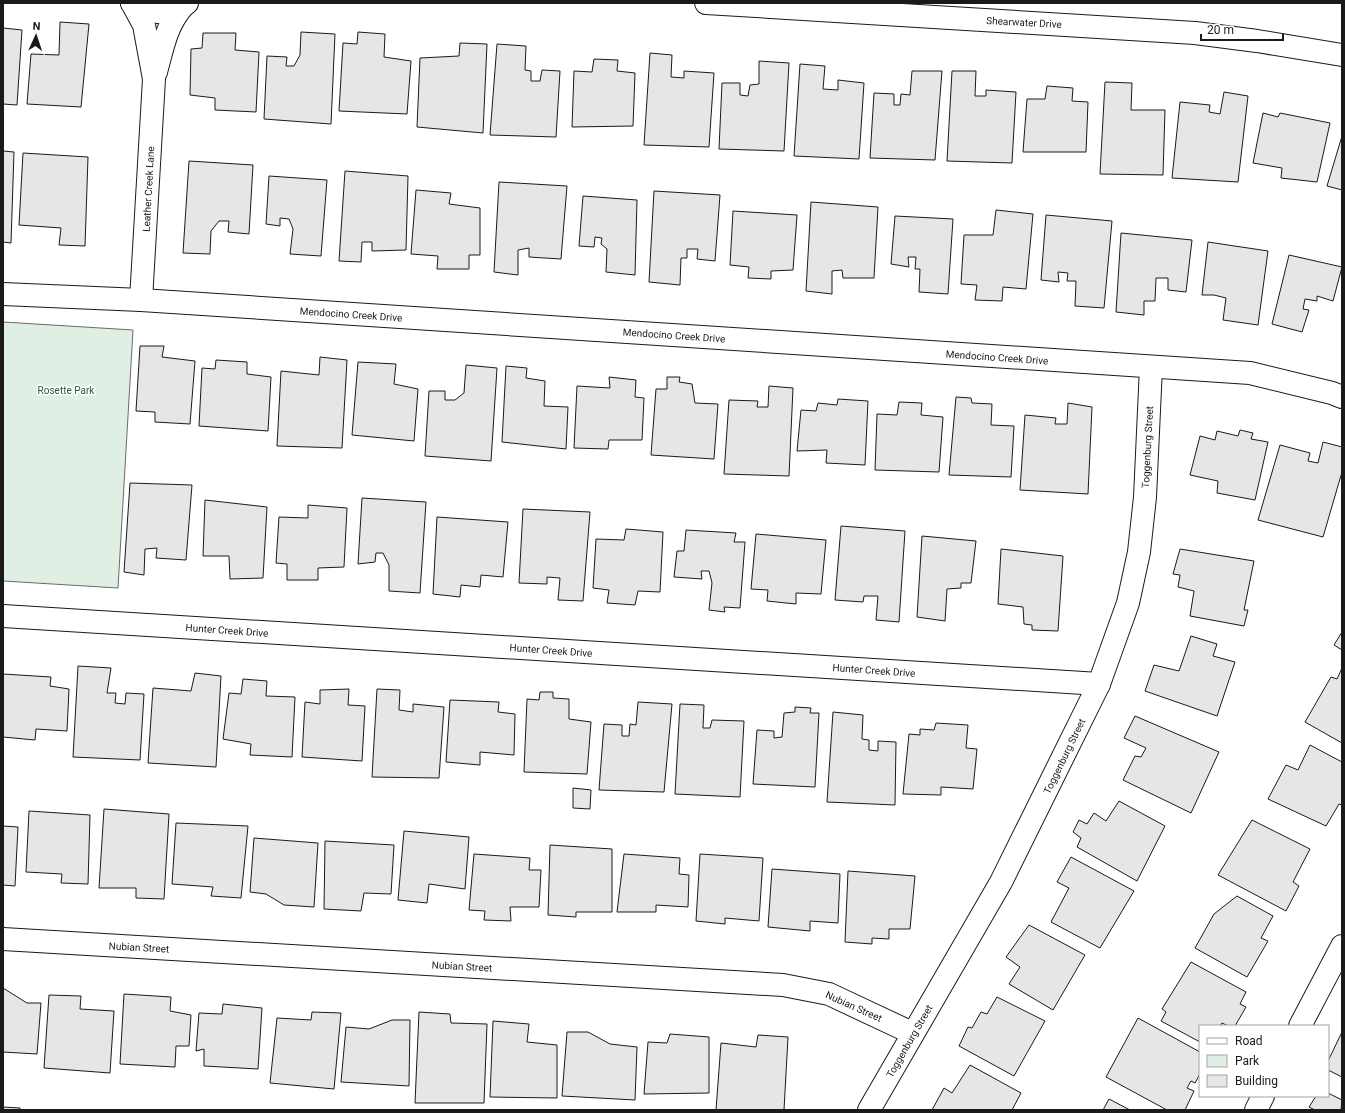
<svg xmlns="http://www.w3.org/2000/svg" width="1345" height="1113" viewBox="0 0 1345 1113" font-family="Roboto,sans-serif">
<rect width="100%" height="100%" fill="#fff"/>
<path fill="#e0efe3" stroke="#6a6a6a" d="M3,322L133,330L118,588L3,581Z"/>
<g fill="#e6e6e6" stroke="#1a1a1a">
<path d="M60,22L89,24L81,107L27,104L31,54L59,55Z"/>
<path d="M3,28L22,30L17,105L3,104Z"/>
<path d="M301,32L335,34L331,124L264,119L267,56L287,57L286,66H294L300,55Z"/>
<path d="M358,32L385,34L384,57L411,61L407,114L339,111L343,43L357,44Z"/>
<path d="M203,33H236L235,50L259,52L256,112L215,110V98L190,95L191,49L202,48Z"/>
<path d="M460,43L487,44L483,133L417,127L420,58L459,56Z"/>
<path d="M497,44L526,46L525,70L531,71V81H540L542,70L560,71L556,137L490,135Z"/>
<path d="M650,53L672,55L671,77L684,78V71L714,73L709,147L644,145Z"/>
<path d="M594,59L618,60L617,71L635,73L633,126L572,127L574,71L592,72Z"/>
<path d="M759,61L789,63L784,151L719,149L722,83H740V95L748,96L750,85L759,84Z"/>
<path d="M800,64L825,66L823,89L838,90V80L864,83L859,159L794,156Z"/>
<path d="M912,71H942L935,160L870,158L874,93L894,94V105H900L901,94L910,95Z"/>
<path d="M952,71H976L975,96H986V90L1016,92L1012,163L947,161Z"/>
<path d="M1105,82L1132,83L1131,110H1165L1163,175L1100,174Z"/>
<path d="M1047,86L1073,88L1072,101L1088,102L1086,152H1023L1027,99H1045Z"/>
<path d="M1224,92L1248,96L1238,182L1172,178L1180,102L1210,105L1209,112L1220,114Z"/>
<path d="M1263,113L1278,117L1280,113L1330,123L1317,182L1281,178L1282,168L1253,163Z"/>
<path d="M1342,136V190L1327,186Z"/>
<path d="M3,151L14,152L11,243L3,242Z"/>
<path d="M23,153L88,157L85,246L59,245L61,228L19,225Z"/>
<path d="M189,161L253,165L249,234L228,232L229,221H219L211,231L210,254L183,253Z"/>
<path d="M345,171L408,176L406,250L372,251V242H362L361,262L339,261Z"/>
<path d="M269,176L327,180L321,256L290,254L293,229L289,219L280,218V226L266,224Z"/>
<path d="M499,182L567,186L561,259L529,257V248L518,250V275L494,272Z"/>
<path d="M416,190L451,193L449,204L480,208V255H469V269H437L438,256L411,254Z"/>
<path d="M654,191L720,195L715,261L697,259L698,249H687V258H681L680,285L649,282Z"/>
<path d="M583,196L637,200L635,275L606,272L607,249L601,244L602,238L595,237L594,247L579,246Z"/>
<path d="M811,202L878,207L874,278H843L842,270L832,271V294L806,291Z"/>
<path d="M996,210L1033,214L1026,289L1003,287L1002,301L975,300L977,285L961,284L964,235H993Z"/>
<path d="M733,211L797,215L793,270L771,271V279L748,278L749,267L730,265Z"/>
<path d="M1046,215L1112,221L1104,308L1075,306L1076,281H1067L1068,273L1058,272L1059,282L1041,280Z"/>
<path d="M895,216L953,219L948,294L919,292L920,269H915L916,257H908L909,267L891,264Z"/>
<path d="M1121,233L1192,240L1186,292L1168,290V278H1156L1155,301H1144V315L1116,312Z"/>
<path d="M1208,242L1268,251L1258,325L1223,320L1226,298L1214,295H1202Z"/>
<path d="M1289,255L1342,267L1333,301L1317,296V301L1305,299L1303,309L1309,310L1302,332L1272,324Z"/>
<path d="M140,346H164L162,357L195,361L190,424L155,422V412L136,411Z"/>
<path d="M320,357L347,360L342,448L277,446L281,371L319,375Z"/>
<path d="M216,360L247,362V374L271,377L268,431L199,426L202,368L215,369Z"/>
<path d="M358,362L396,364L394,384L418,389L414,441L352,435Z"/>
<path d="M466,365L497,368L491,461L425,456L429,391H445V400H455L464,393Z"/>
<path d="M506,366L527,368L526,378L545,381L544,406L568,407L566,449L502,442Z"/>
<path d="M609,377L636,380L635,397L644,398L642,440H609L608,449L574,448L577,386L610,388Z"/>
<path d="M667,377H680L679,382L692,384L695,403L718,404L714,459L651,455L656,389H667Z"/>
<path d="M769,386L793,388L789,476L724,474L729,400L758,401L757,407H768Z"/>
<path d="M956,397L971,398L972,403L992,404L991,425L1014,426L1011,477L949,475Z"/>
<path d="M838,399L868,401L865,465L826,463L827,450L797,451L801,410L816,411L818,403L837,405Z"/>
<path d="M899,402L922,403L921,415L943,417L939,472L875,470L877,414L897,415Z"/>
<path d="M1068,403L1092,407L1088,494L1020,490L1025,415L1056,418L1055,424H1067Z"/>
<path d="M1240,430L1253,433L1251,439L1268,442L1255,500L1217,493L1218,481L1190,475L1200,436L1215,440L1217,431L1238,436Z"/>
<path d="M1323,442L1342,447V472L1323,537L1258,520L1280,445L1310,453L1308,461L1318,463Z"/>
<path d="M130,483L192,485L186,560L156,558L157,548L145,549L144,575L124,572Z"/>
<path d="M362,498L426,502L420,593L389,591V565L383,553H376L375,562L358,564Z"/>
<path d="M205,500L267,507L263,578L230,579L229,556H203Z"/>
<path d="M308,505L347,508L344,567L318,568V580H287V564L276,563L279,517L308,518Z"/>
<path d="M523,509L590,512L583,601L558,600L560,578L547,577V584L519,583Z"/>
<path d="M437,517L508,522L503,577L481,575L480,587L461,585L460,597L433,594Z"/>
<path d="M841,526L905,531L899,622L876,620L878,596H864L863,602L835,600Z"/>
<path d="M626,529L663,532L660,592L638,591L635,605L607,603L609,590L593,588L596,539L624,540Z"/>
<path d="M686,530L736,533L734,542H745L740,608L724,607L725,612L709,610L712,583L709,571H701L702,579L674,577L677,551H684Z"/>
<path d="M756,534L826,540L821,594L796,593V604L767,601L768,590L751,589Z"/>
<path d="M922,536L976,541L971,583H961V588L947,589L945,621L917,617Z"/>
<path d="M1001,549L1063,556L1058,631L1032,630V625L1024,624L1023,607L998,604Z"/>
<path d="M1180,549L1254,561L1244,610H1248L1244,626L1190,616L1194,591L1178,587L1180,575L1173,574Z"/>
<path d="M1342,632V650L1334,645Z"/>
<path d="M1191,636L1217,644L1213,656L1235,662L1217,716L1145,691L1154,665L1179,671Z"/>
<path d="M78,666L111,668L107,693H116L115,703L125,704L126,693L144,694L140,760L73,757Z"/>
<path d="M1342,668V743L1305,722L1331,677L1337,679Z"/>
<path d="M195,673L221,676L216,767L148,763L153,688L191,691Z"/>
<path d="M3,674L51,677L50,686L69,689L67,731L36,729L35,740L3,737Z"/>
<path d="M243,679L267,681L266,696L295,697L292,757L250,755L251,744L223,739L229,693L241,694Z"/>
<path d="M349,689L348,705L365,706L362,761L302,757L305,702L320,704V690Z"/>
<path d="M377,689L400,690L399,710L413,712V704L444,707L439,778L372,777Z"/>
<path d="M540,692H553V698L569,699V719L591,722L587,774L524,772L527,699L539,700Z"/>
<path d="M450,700L499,702L498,712L515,714L514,755L480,752V765L446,762Z"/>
<path d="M638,702L672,704L664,792L599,790L604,724L622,725V736H629L630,724L636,725Z"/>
<path d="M680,704L704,705L703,728H710L712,720L744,721L740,797L675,794Z"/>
<path d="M795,707L811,708L810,713H819L815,787L753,784L757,730L774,731V738L782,737L784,713L795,712Z"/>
<path d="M833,712L863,715L862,739L869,740V750L878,751V741L896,742L895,805L827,802Z"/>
<path d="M1135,716L1219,752L1191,813L1123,780L1135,756L1141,757L1146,748L1124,738Z"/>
<path d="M936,723L968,725L966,748L977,749L973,789L941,787V795L903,794L909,734L920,735V729L934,730Z"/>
<path d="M1310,745L1342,762V805L1339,804L1326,826L1268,799L1286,765L1298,770Z"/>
<path d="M573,788L591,790L590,809L573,808Z"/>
<path d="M1119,801L1165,826L1137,881L1077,847L1081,838L1073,832L1079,820L1087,824L1094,813L1106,821Z"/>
<path d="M104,809L169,814L164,899L136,898V888H99Z"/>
<path d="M29,811L90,815L88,884L61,883L62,874L26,872Z"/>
<path d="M1252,820L1310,849L1293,882L1299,886L1286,911L1218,875Z"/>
<path d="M176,823L248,826L241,898L211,896L213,887L172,884Z"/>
<path d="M3,826L18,827L15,886L3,885Z"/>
<path d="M404,831L469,837L465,889L429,884L427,903L398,900Z"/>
<path d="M254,838L318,843L314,907L284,905L266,894L250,892Z"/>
<path d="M325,841L394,845L391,894L364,893L361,911L324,909Z"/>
<path d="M550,845L612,849V912H576V917L548,915Z"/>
<path d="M474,854L530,858L529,870H541L539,907H510L511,921L484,920L485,911L469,910Z"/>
<path d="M624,854L680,858L679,874L689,875L688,907L656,905V912H617Z"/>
<path d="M700,854L763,858L759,921L725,918V924L696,921Z"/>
<path d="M1071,857L1134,891L1100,948L1051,922L1069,888L1057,882Z"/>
<path d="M772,869L840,874L838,923L810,921V931L768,927Z"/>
<path d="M848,871L915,876L910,929H889V939L872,938V944L845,942Z"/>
<path d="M1237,896L1273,916L1261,938L1268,941L1247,977L1195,948L1214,914Z"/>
<path d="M1029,925L1085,955L1053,1010L1009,984L1020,967L1006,957Z"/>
<path d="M1191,962L1246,992L1240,1004L1246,1007L1235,1026H1228L1222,1023L1220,1026H1200V1042L1161,1021L1166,1012L1162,1009Z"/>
<path d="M3,988L27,1003H41L37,1054L3,1052Z"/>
<path d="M124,994L171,997L170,1011L191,1015L189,1046H176L175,1067L120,1064Z"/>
<path d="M49,995L81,996L80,1009L114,1011L110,1073L44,1068Z"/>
<path d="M997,997L1045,1021L1014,1076L959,1046L968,1027L972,1028L981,1012L987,1014Z"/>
<path d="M223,1004L262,1008L258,1069L204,1066V1049L196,1051L199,1013L222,1014Z"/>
<path d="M312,1012L341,1013L334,1089L270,1083L277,1018L311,1020Z"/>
<path d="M419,1012L450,1014L451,1023L487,1024L484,1103H415Z"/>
<path d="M1138,1018L1200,1052V1074L1195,1083L1191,1081L1187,1088L1194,1091L1185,1110H1167L1106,1077Z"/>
<path d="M392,1020H410L409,1086L341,1082L346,1027L369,1029Z"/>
<path d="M493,1021L529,1024L527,1042L557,1045V1098L490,1097Z"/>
<path d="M567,1032H588L610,1044L637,1047L635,1100L562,1096Z"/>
<path d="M1342,1032V1077L1328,1070V1061Z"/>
<path d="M670,1034L709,1037V1093L644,1094L648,1042L667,1043Z"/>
<path d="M758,1035L788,1037L784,1110H716L721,1043L756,1047Z"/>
<path d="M970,1065L1021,1093L1012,1110H932L944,1088L952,1093Z"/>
<path d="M1328,1093L1342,1100L1341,1110H1315L1309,1107L1316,1096H1328Z"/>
<path d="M1109,1099L1130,1110H1103Z"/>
<path d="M3,1107L20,1108V1110H3Z"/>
</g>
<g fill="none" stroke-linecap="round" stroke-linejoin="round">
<defs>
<g id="street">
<path d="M132,3L144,25L154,79L141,300"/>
<path d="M156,72C163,47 166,25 184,5"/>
<path d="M3,294L141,300L1250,373L1332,393L1342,397"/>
<path d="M3,616L1099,684"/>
<path d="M3,939L783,985L829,994L912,1033"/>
<path d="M1300,1026L1342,946"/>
<path d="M869,1110L1001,882L1099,684L1128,603L1139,552L1145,497L1151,367"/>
<path d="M1256,1110L1263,1096"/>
</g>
<g id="secondary">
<path d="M132,3C149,13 171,18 187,3"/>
<path d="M706,3L1195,33L1257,41L1342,55"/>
</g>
</defs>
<use href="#street" stroke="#1a1a1a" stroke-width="24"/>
<use href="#secondary" stroke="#1a1a1a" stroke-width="24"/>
<use href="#street" stroke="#fff" stroke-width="22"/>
<use href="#secondary" stroke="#fff" stroke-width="22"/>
</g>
<g text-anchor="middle" stroke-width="3" stroke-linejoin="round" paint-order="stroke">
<g font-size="10" fill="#1a1a1a" stroke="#fff">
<text transform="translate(1024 22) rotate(3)" y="4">Shearwater Drive</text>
<text transform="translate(148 189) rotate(-87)" y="4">Leather Creek Lane</text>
<text transform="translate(351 314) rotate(4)" y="4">Mendocino Creek Drive</text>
<text transform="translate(674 335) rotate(4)" y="4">Mendocino Creek Drive</text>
<text transform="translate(997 357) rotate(4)" y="4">Mendocino Creek Drive</text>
<text transform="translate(1147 447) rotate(-87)" y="4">Toggenburg Street</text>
<text transform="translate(227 630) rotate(4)" y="4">Hunter Creek Drive</text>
<text transform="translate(551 650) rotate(4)" y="4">Hunter Creek Drive</text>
<text transform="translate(874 670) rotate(4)" y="4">Hunter Creek Drive</text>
<text transform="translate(1064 756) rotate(-64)" y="4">Toggenburg Street</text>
<text transform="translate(139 947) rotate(3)" y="4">Nubian Street</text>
<text transform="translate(462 966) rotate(3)" y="4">Nubian Street</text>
<text transform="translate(854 1006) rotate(24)" y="4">Nubian Street</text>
<text transform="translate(909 1041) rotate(-60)" y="4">Toggenburg Street</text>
</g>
<g font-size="10" fill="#2b5a34" stroke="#fff">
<text x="66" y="394">Rosette Park</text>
</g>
</g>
<rect width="1345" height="1113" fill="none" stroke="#1a1a1a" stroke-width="8"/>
<rect x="1199" y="1025" width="130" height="72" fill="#ffffff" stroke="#a3a3a3"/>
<rect x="1207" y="1038" width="20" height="6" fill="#ffffff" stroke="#a3a3a3"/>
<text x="1235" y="1045" font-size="12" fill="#1a1a1a">Road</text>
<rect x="1207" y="1055" width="20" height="12" fill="#e0efe3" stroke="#a3a3a3"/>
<text x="1235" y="1065" font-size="12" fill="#1a1a1a">Park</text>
<rect x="1207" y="1075" width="20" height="12" fill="#e6e6e6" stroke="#a3a3a3"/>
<text x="1235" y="1085" font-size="12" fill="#1a1a1a">Building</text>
<g transform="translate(36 36) rotate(3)" stroke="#ffffff" stroke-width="3" paint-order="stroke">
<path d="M0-3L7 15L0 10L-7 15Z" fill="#1a1a1a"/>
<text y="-6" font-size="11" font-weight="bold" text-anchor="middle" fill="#1a1a1a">N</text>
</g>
<path d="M1201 34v6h82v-6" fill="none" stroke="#1a1a1a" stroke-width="2"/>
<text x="1207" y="34" font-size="12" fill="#1a1a1a" stroke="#ffffff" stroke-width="3" paint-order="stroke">20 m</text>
</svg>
